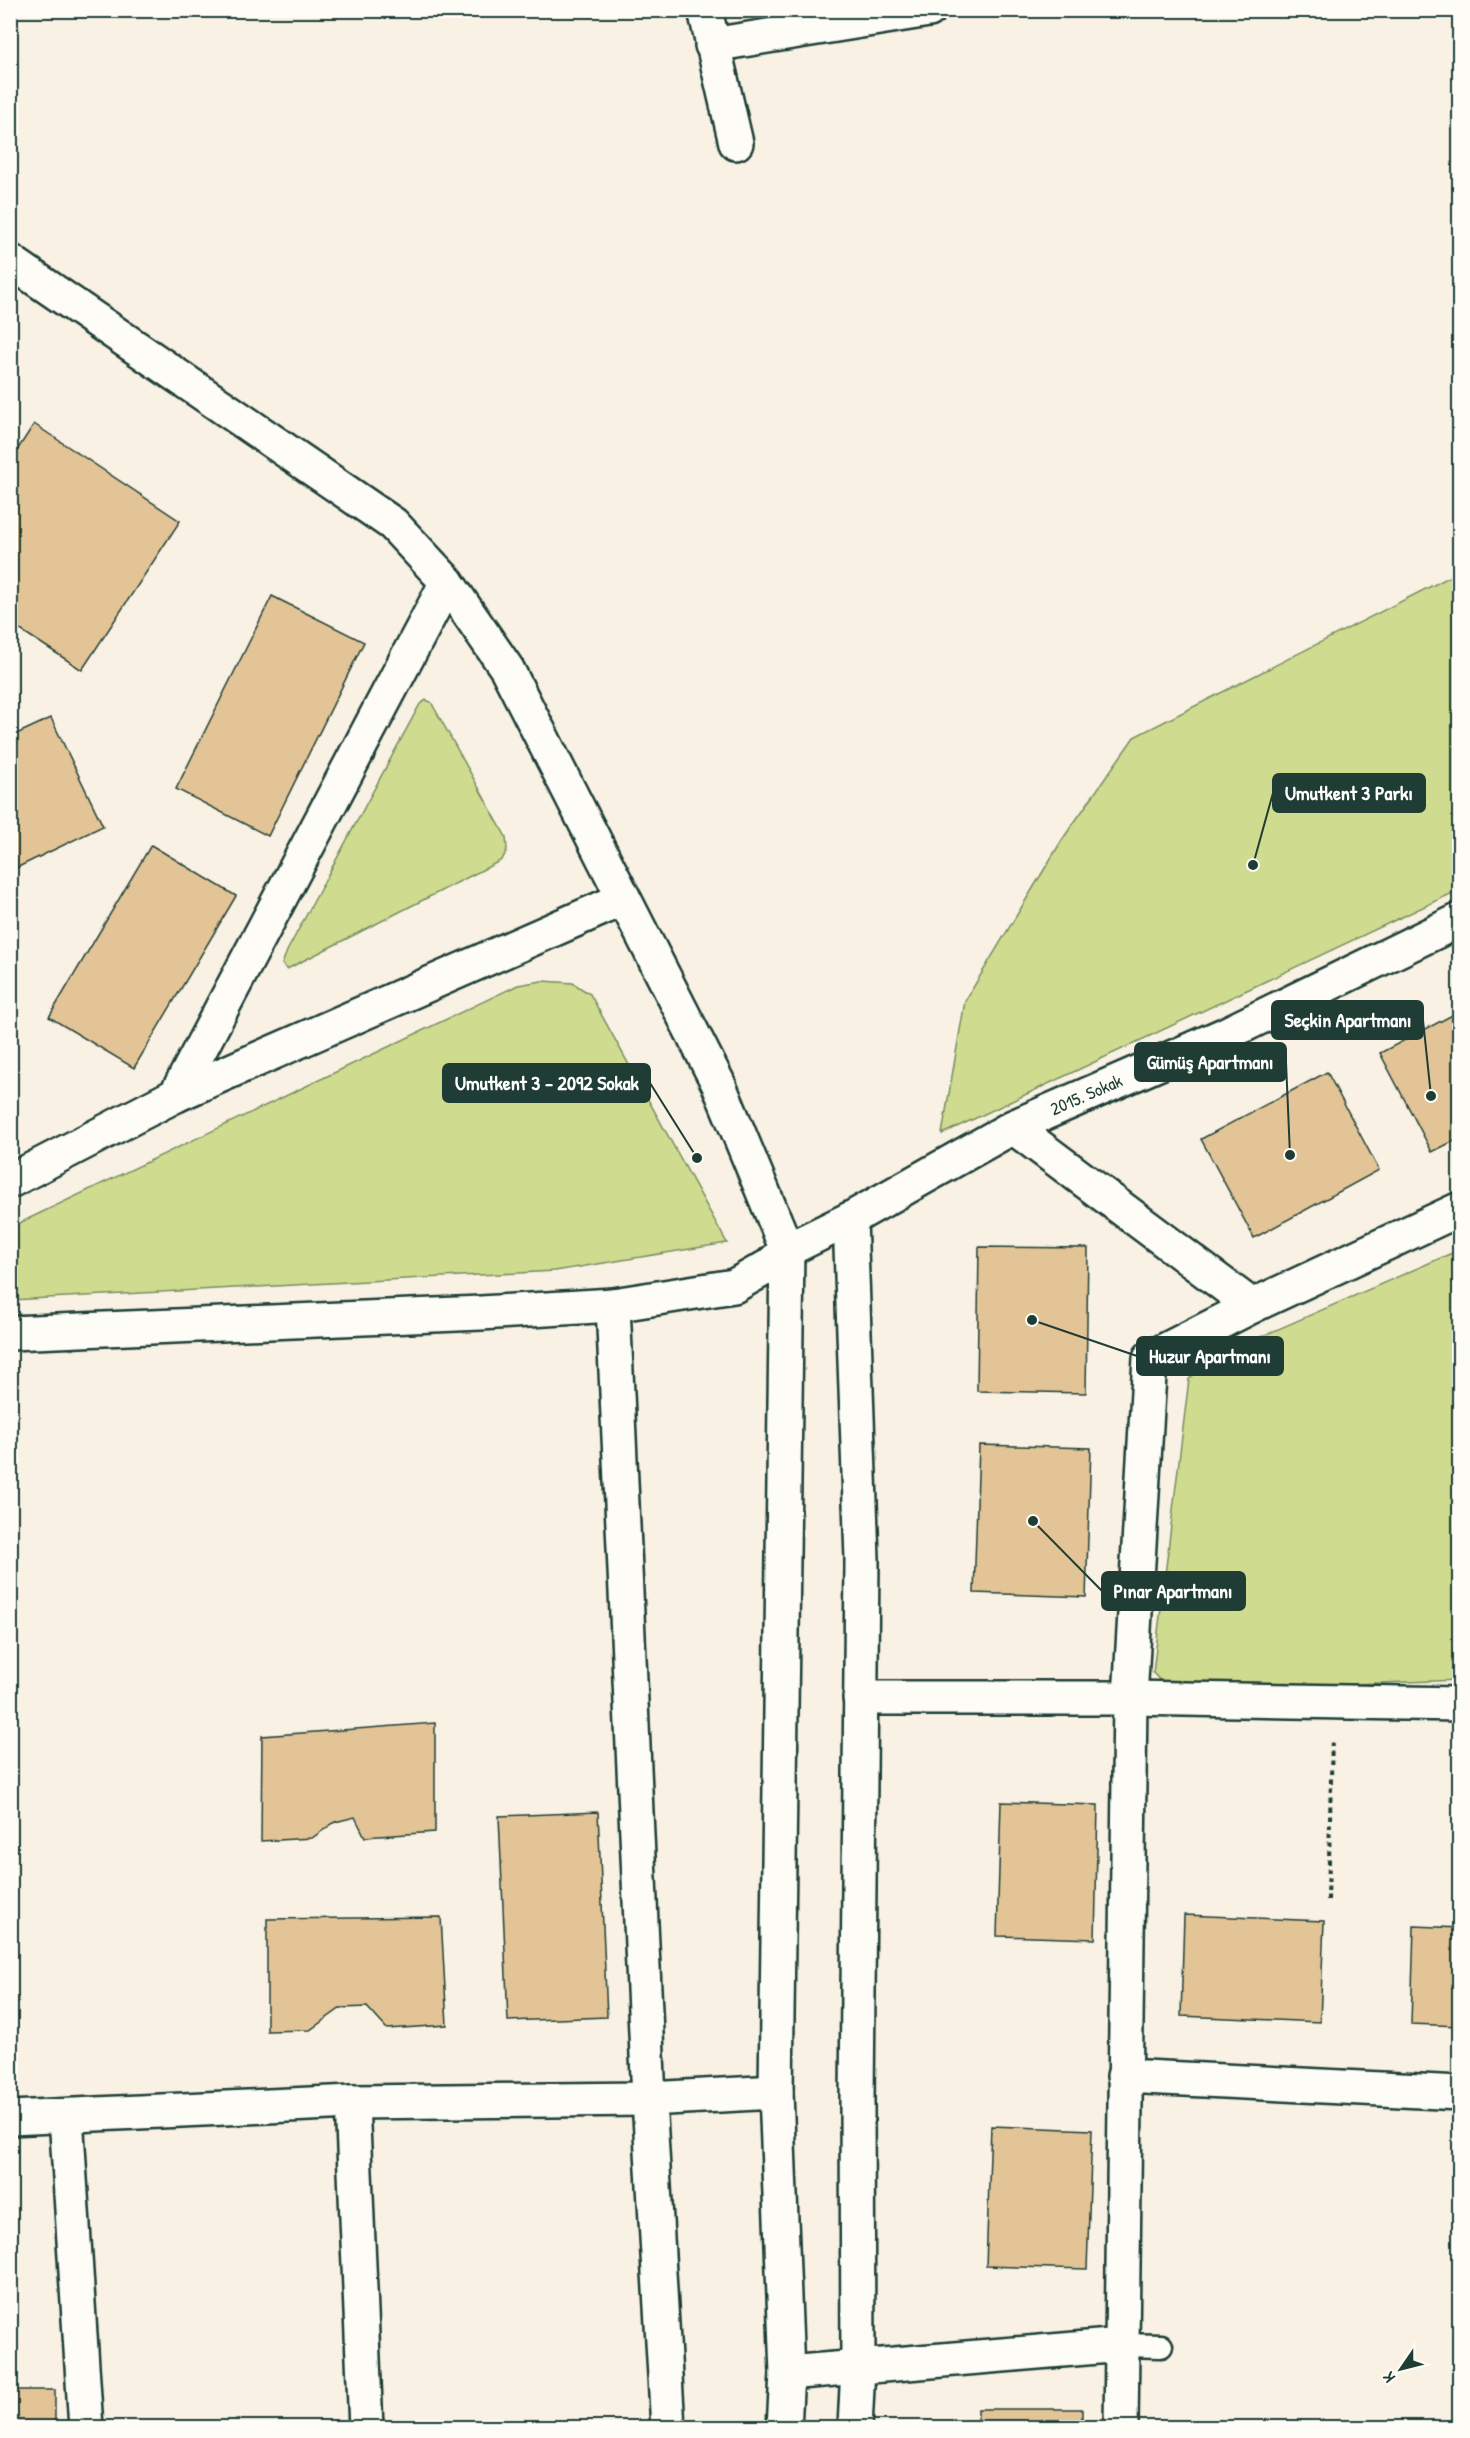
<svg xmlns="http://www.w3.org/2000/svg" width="1470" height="2438" viewBox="0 0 1470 2438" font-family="'Patrick Hand',sans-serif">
<rect width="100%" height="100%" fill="#f8f1e4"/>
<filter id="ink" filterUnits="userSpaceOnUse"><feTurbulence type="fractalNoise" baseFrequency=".0167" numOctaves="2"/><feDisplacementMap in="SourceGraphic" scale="12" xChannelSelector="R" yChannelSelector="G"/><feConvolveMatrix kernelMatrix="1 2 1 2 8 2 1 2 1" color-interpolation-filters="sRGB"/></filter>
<g filter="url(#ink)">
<g fill="#cfdb8e" stroke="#778c61" stroke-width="1.5">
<path d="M1459,572V890L942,1134L965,1001L1062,840L1134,737Z"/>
<path d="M426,700L431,702L506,837L507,850L502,860L287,969L282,964L287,951L420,704Z"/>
<path d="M542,981L573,983L590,994L727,1243L555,1271L11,1300V1227L518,985Z"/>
<path d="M1459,1250V1680L1170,1691L1153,1673L1189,1379L1212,1358Z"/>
</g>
<g fill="#e3c496" stroke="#1f3d34" stroke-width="1.5">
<path d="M34,424L180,521L82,670L10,623V461Z"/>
<path d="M272,596L364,642L268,836L176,789Z"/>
<path d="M51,718L103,826L10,871V737Z"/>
<path d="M151,845L236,896L134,1068L49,1017Z"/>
<path d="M1460,1011V1138L1432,1152L1380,1053Z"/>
<path d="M1327,1072L1379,1170L1254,1238L1201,1139Z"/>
<path d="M979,1247L1088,1248L1086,1393L977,1391Z"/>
<path d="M979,1445L1091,1448L1086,1597L974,1593Z"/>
<path d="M435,1723V1832L365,1837L355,1817L335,1822L312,1838L261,1841L262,1736Z"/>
<path d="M1001,1802L1098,1805L1095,1939L997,1936Z"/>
<path d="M598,1812L607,2017L508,2021L499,1816Z"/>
<path d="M1184,1915L1324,1921L1320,2022L1181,2016Z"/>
<path d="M441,1917L447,2025L387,2029L367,2007L341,2008L310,2030L267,2031V1919Z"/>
<path d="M1414,1926L1460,1928V2026L1411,2024Z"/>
<path d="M991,2126L1092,2130L1087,2269L986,2266Z"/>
<rect x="10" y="2390" width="45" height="38"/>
<rect x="978" y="2409" width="104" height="19"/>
</g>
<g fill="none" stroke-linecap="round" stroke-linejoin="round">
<defs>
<path id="service" d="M1122,2345L1161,2346"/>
<g id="minor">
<path d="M705,10L736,143"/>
<path d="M712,45L929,10"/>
<path d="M10,261L393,524L447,582L507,669L718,1083L787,1250L776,2092L787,2373L784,2428"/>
<path d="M176,1095L447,582"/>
<path d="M1013,1127L1252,1306"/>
<path d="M10,1181L176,1095L623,899"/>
<path d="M850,1219L862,1559L857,2101L858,2367L855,2428"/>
<path d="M613,1305L649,2099L668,2428"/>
<path id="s1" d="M10,1333L481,1313L613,1305L734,1286L769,1266L787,1250L850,1219L1013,1127L1224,1035L1460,920"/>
<path d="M860,1698H1130L1460,1704"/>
<path d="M1124,2076L1460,2093"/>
<path d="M352,2102L366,2428"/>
<path d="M66,2116L86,2428"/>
<path d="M10,2118L352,2102L649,2099L776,2092"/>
<path d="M787,2373L1122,2345"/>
<path d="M1121,2428L1130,1698L1150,1358L1252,1306L1460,1209"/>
</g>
</defs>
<use href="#service" stroke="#1f3d34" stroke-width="27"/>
<use href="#minor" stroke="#1f3d34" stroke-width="38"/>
<path stroke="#1f3d34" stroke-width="4" stroke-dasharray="4.5 4.5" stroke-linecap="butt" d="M1328,1900L1332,1738"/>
<use href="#service" stroke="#fdfcf7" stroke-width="22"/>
<use href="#minor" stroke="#fdfcf7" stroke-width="33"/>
</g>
</g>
<g text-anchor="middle" stroke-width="6" stroke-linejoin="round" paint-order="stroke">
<g font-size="18" fill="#1f3d34" stroke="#fdfcf7">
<text dy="6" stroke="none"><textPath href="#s1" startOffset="1128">2015. Sokak</textPath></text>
</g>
</g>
<path fill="none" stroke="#1f3d34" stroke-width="2" d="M1253 865L1273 793M1431 1096L1423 1020M1290 1155L1286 1062M697 1158L650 1083M1032 1320L1137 1356M1033 1521L1102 1591"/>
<g fill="#1f3d34" stroke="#fdfcf7" stroke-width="2">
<circle cx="1253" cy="865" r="6"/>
<circle cx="1431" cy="1096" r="6"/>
<circle cx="1290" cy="1155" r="6"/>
<circle cx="697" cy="1158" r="6"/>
<circle cx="1032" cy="1320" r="6"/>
<circle cx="1033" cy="1521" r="6"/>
</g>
<g fill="#1f3d34" stroke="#1f3d34" stroke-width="2">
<rect x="1273" y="774" width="152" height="38" rx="6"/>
<rect x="1272" y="1001" width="151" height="38" rx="6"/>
<rect x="1135" y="1043" width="151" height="38" rx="6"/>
<rect x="443" y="1064" width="207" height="38" rx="6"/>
<rect x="1137" y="1337" width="146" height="38" rx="6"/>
<rect x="1102" y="1572" width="143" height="38" rx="6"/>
</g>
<g font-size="20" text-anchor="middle" font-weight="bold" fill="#fff">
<text x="1349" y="800">Umutkent 3 Parkı</text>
<text x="1348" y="1027">Seçkin Apartmanı</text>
<text x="1210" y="1069">Gümüş Apartmanı</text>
<text x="547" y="1090">Umutkent 3 - 2092 Sokak</text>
<text x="1210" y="1363">Huzur Apartmanı</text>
<text x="1173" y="1598">Pınar Apartmanı</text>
</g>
<rect width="1470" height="2438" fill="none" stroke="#fdfcf7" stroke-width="36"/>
<rect x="18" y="18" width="1434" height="2402" fill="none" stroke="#1f3d34" stroke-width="2" filter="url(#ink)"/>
<g transform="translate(1401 2369) rotate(235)" stroke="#fdfcf7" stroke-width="4.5" paint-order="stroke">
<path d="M0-4.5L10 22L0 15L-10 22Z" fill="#1f3d34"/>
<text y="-9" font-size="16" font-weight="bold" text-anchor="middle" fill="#1f3d34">K</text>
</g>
</svg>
